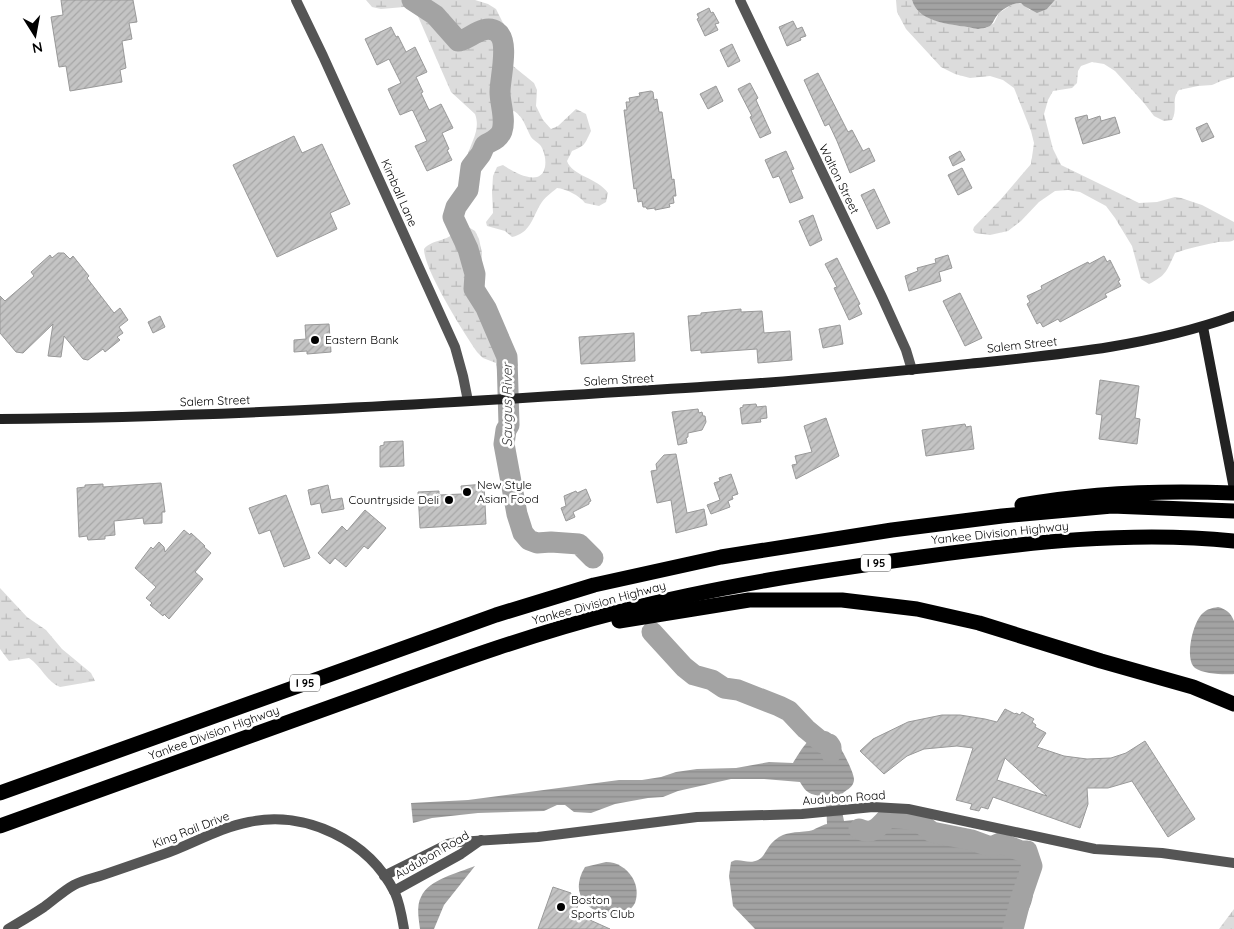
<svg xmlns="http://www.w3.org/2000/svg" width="1234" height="929" viewBox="0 0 1234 929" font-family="Quicksand,sans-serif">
<defs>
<pattern id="wetland-marsh" width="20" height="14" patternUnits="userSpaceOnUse" patternTransform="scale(1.25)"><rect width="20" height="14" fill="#dcdcdc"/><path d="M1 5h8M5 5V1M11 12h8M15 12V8" fill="none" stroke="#bbb"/></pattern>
<pattern id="water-rules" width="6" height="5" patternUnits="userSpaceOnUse" patternTransform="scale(1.25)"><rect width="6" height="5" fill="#a3a3a3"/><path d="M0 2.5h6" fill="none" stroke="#8b8b8b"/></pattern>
<pattern id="building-hatch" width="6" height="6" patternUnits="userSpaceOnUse" patternTransform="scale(1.25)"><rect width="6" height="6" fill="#c4c4c4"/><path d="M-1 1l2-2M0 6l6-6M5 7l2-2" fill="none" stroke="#a7a7a7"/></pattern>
</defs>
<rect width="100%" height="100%" fill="#fff"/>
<g fill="url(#wetland-marsh)">
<path d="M366,0H475L488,4L496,9L508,33L513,66L534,83L537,90L536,106L543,120L551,129L558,126L576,109L586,114L591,131C584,145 586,145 572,151L567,161C572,176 598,178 608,193L606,202L599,206L585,203C579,195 566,189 557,188C551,193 544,198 540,205C532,219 530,233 512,237L505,231L487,226L486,222L493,213L492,192L493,176L497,167L503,165C513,172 541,188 545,167C546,161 545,154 542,148C540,143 534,141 531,137C526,128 523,116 514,111L508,113L498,147L475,165L468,162L467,157C471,142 481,130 475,114L451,92L417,14L404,7L381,9L372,7Z"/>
<path d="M896,0H912C919,24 956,24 978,29L986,28L994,23L999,13L1016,2L1021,3L1030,10L1047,9L1055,0H1234V77L1221,81L1212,85L1198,86L1179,90C1171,98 1178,110 1172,120L1164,121L1154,116L1144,103L1115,71L1104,64L1092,62L1081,66L1078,71L1077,83L1072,88L1053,91L1048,100L1044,114L1053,149L1061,165L1139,203L1157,202L1175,197L1181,198L1202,205L1234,222V240C1229,243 1224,241 1218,242C1204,245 1189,248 1175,253C1167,270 1167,275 1149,284L1141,279L1132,246L1115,218L1106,206L1080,192L1068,190L1055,191L1039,202L1021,221L1008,231L990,235L975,233L973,230L974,227L1002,198L1031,164L1034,143L1031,131L1014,88L1003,80L990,76L970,78L955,74L941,67L906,29L897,12Z"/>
<path d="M457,228H470L475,231L479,239L482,253L481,275L491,310L506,337L511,350L517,357L518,366L497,370L496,363L483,358L477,352C464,333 424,270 424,249C433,238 452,242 457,228Z"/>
<path d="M0,588L27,617L46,630L62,649L91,673L95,681L60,687C47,682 41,666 29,658L9,661L0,649Z"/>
<path d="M1234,909V929H1219Z"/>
</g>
<g fill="url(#water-rules)">
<path d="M912,0H1055L1047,9L1037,13L1024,6L1021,3C1015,2 1004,8 999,13C990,23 996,27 978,29C956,24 919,25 912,0Z"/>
<path d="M1218,607C1226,609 1231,613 1234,621V674C1225,675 1203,674 1195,668C1184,659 1193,621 1203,613C1207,609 1212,608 1218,607Z"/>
<path d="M823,731C826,731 827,731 830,733C836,737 855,773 854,780C853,790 842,790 840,798C839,804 843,814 844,821L853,820L861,825C865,824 868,822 872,821C881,820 890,823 899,823C944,825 984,843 1028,851C1034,862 1035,866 1031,877C1038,898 1028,916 1013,929H755L733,906L729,876L731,862C739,857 748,865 758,860C765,857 767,846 775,840C786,831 795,833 809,831C815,830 821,825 827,824L826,799C813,792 809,798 800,782L764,779H731L678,791L663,797L648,798L615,804L591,813L574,812L565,805H557L544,811L478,813L432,818L413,823L411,803L468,800L619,780H642L661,777L676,772L697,769L736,768L769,762L793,763C800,752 809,735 823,731Z"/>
<path d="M606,862C617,862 626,868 632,877C637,885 638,894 635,903C622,929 559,909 585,867Z"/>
<path d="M475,866L444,905L434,929H420C419,920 416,906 421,897C429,879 458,873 475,866Z"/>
</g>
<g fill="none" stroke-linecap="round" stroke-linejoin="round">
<g stroke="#a3a3a3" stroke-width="21">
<path d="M412,0L435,15L458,41C468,41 484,22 497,32C510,41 500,78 500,92C500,104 506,119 502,131C499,139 492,141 485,145L481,154L471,167L468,190L456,207L453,217L468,249L475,274L474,289L486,308L507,357L509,425L506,430L504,444L517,514L523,533L529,540L537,543L551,542L579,544L593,558"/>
<path d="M652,632L684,667L694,675L712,680L724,688L738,690L779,706L789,711L806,729L823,743L829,744L831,747V753"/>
<path d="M859,829C873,835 878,828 888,817L910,819L923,825L932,832L972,840L991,847L1000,843L1021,851H1027L1032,866L1021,898L1013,929"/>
</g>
</g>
<g fill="url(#building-hatch)" stroke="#999" fill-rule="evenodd">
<path d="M61,0H133L137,22L129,23L132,39L122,41L126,68L120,70L122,82L70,91L66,66L59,67L51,17L63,15Z"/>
<path d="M709,8L711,13L713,12L719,23L715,24L718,30L705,36L697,19L699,18L697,14Z"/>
<path d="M793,21L797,29L802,27L806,36L800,38L801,40L787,46L779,27Z"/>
<path d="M391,27L396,37L398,36L406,52L415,47L427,72L416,77L423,92L421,93L429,110L441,104L453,128L442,133L449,149L447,150L452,160L427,171L415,146L427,141L413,111L412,110L400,115L388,89L401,83L389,59L377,65L365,39Z"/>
<path d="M732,44L740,61L728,67L720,50Z"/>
<path d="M818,73L848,132L852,130L863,151L869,148L875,161L850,173L837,141L829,124L825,126L804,80Z"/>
<path d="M750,83L758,98L756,100L771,133L760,138L750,117L752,116L738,89Z"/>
<path d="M716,86L723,101L708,109L700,94Z"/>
<path d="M651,91L653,92L654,100L657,99L659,112H662L672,180L674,179L676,196H673L674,203L669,204L670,207L655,210V208L647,209L646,207H643L642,201L638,202L636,188L634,189L624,110H627L626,102H630L629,98L640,96L639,93Z"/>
<path d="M1087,115L1088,120L1100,116L1101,121L1115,117L1120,133L1083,144L1075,118Z"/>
<path d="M1207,123L1214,137L1202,142L1196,128Z"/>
<path d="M294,136L302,153L322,144L350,204L330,213L337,229L277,257L233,165Z"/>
<path d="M786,151L794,169L791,170L803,198L790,203L779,176L773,178L765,160Z"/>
<path d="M960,151L965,160L953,166L949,157Z"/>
<path d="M962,168L972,188L958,195L948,175Z"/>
<path d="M874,189L890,223L877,229L861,195Z"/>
<path d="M813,215L822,240L810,246L799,221Z"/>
<path d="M58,253H64L70,259L73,256L89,276L87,278L114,313L120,308L128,320L119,327L123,333L117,337L120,340L105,352L103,349L88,360L83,359L64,336L61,357L48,356L53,324L23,353L16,352L0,333V296L5,301L34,276L31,272L50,255L52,258Z"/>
<path d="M948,255L952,268L939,272L941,281L909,291L905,276L918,271L917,268L936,263L935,259Z"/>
<path d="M1104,256L1107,262L1110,260L1120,280L1118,281L1121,286L1105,294L1107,297L1060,322L1058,319L1043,327L1040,322L1037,324L1027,304L1030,302L1027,296L1042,289L1041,286L1088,262L1089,264Z"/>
<path d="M837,258L860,304L858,305L862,314L849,320L834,288L837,287L825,264Z"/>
<path d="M960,293L982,338L965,346L943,301Z"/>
<path d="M741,309V312L762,311L764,333L790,331L792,360L758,363L757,349L701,353V350L691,351L688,316L701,315V313Z"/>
<path d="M160,316L165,327L153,333L148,322Z"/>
<path d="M329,324L331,352L307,354V351L294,352V340L306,339L305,325Z"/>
<path d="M840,325L843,344L823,348L819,329Z"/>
<path d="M634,333L635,361L581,364L579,337Z"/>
<path d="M1100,380L1139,386L1135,418L1140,419L1137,444L1099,439L1102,415L1096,414Z"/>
<path d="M756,404L757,407L766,406L767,418L760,419L761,422L742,424L740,408L743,407V405Z"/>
<path d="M698,409L699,413L702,412L703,416H705L706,422L702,430L688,433V437L686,438L687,443L678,445L672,412Z"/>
<path d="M826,418L839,456L796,479L792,465L797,464L795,456L812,452L804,426Z"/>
<path d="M965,424L966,427L971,426L974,449L926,456L922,430Z"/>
<path d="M403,441L404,466L380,467V446L384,445V442Z"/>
<path d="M676,454L687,513L704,509L707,525L676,533L671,500L657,503L651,471L657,470L656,464L664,455Z"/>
<path d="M731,474L738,494L732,496L733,499L728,501L730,507L711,514L707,505L720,500L714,483L720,481L719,478Z"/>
<path d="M161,483L165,512H162V523L144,524L143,518L114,521L115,535L105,536V539L88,540L87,536L79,537L77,488L85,487V485L103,484V487Z"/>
<path d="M484,484L486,524L420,528L418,492L439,491V495L462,494L461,486Z"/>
<path d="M328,485L331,500L342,498L344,509L322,513L320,503L311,505L308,490Z"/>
<path d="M586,489L591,501L589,502V504L573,512L575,517L566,521L561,508L566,506L564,496L576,491L577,493Z"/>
<path d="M286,495L310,558L284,567L270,530L259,534L249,508Z"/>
<path d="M365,510L386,528L368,549L364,546L346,567L335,558L330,564L318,553L342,526L347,531Z"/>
<path d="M184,530L190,535L191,533L205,546L204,547L211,553L195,572L203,579L169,619L164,614L163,616L150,605L152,603L146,598L156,587L135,568L151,547L153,549L159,542L164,547L165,552Z"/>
<path d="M1005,709L1015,714L1016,713L1020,715L1022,712L1034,719L1032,722L1036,725L1035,727L1046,733L1037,747L1064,756L1087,759L1111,758L1126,753L1145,741L1195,819L1168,837L1132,781L1108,788H1087L1088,804L1080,828L993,797L988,809L981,807L979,811L970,809L972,804L956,800L973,748L957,746L924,749L907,756L884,774L860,751L873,739L908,722L942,715H960L985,719L997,722ZM1005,758L1047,796L997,780Z"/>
<path d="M553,887L571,893L570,898L575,899L573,904L578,905L576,910L582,912L581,915L590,918V920L610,929H538Z"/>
</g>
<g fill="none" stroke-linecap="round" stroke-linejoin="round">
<g stroke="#555" stroke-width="10">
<path d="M296,0L323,56L455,347L463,376L468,401"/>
<path d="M740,0L882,297L906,350L912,370"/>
<path d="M384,876L448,844L458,842L538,837L697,817L802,814L873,807L908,809L1095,849L1162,853L1234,863"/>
<path d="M394,891L461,854L481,840"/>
<path d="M8,929C20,922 32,915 44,907C54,900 63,891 74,885C83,880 94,878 103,875C123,868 144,861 164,854C193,844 218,828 249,822C305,810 369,840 395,893C400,904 402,917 404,929"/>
</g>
<g stroke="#222" stroke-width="10">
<path d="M1203,327L1234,489"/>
<path d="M0,419C239,417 478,401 716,386C804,381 890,372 977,363C1065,354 1150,346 1234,316"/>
</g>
<g stroke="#000" stroke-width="15">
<path d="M1022,505C1093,492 1161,490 1234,493"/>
<path d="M619,621L749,600H842L917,609L979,623L1101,661L1193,687L1234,704"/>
<path d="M0,793L496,615L594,585L721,557L892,530L1002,516L1112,506L1234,511"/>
<path d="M0,826C117,784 233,742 350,700C439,668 527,635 618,612C718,586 819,571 921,557C1024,543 1130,530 1234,541"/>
</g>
</g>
<g fill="#000" stroke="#fff" stroke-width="2">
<circle cx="315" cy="340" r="5"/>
<circle cx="467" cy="492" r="5"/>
<circle cx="449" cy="500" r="5"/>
<circle cx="561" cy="907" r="5"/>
</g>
<g text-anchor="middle" stroke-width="5" stroke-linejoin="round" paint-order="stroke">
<g fill="#fff" stroke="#4c4c4c" stroke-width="1">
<rect x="861" y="554.5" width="30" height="17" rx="4"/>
<rect x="290" y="674.5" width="30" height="17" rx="4"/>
</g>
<g font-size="11" font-weight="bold" fill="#000">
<text x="876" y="567">I 95</text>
<text x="305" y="687">I 95</text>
</g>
<g font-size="12" fill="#000" stroke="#fff">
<text transform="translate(839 179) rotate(64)" y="4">Walton Street</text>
<text transform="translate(399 193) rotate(66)" y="4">Kimball Lane</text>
<text transform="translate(1022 345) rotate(-6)" y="4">Salem Street</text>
<text transform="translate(619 380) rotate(-3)" y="4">Salem Street</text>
<text transform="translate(215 401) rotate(-2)" y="4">Salem Street</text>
<text transform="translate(1000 533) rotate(-6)" y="4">Yankee Division Highway</text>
<text transform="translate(599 603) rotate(-15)" y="4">Yankee Division Highway</text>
<text transform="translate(214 733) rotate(-20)" y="4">Yankee Division Highway</text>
<text transform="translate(844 798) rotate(-4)" y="4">Audubon Road</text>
<text transform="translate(191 830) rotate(-21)" y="4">King Rail Drive</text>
<text transform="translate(432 855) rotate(-30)" y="4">Audubon Road</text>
</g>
<g font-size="12" fill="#000" stroke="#fff" text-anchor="start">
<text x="325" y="344">Eastern Bank</text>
<text x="477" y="489">New Style<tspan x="477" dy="14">Asian Food</tspan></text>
<text x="439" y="504" text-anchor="end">Countryside Deli</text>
<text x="571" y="904">Boston<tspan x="571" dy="14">Sports Club</tspan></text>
</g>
<g font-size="14" font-style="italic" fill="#444" stroke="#fff">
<text transform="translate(507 405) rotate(-90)" y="5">Saugus River</text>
</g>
</g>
<g transform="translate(35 35) rotate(169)" stroke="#ffffff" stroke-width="4" paint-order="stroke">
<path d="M0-4L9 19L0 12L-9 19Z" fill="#000000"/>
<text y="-8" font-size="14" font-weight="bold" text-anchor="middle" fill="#000000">N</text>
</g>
</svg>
